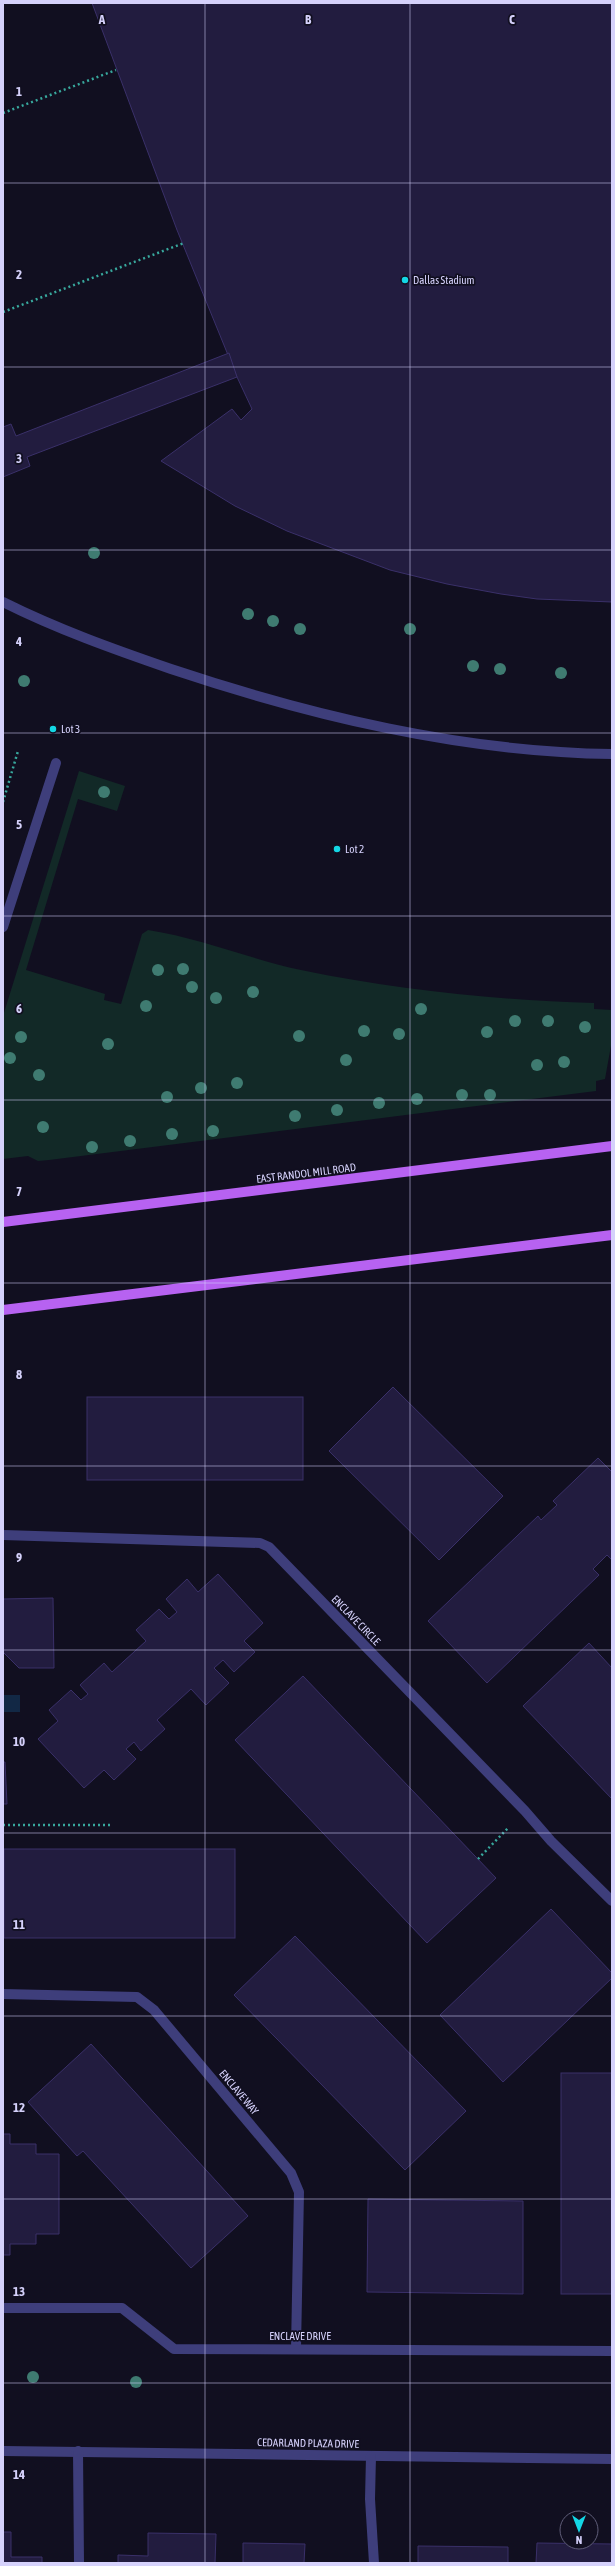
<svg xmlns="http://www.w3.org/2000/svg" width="615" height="2566" viewBox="0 0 615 2566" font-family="'Asap Condensed',sans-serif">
<rect width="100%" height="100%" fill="#110f20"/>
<path fill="#122927" d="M79,771L125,786L117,811L78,799L26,970L105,994L104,1000L121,1004L142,934L148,930C200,938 250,959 301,970C398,990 495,1000 594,1003V1009L612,1010V1040L605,1079L596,1081V1091L49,1160L38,1161L28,1156L3,1159V1016Z"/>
<rect fill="#122845" x="3" y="1695" width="17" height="17"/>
<g fill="#221c3f" stroke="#3a3069">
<path d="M92,3H612V602L537,599L501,594L447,584L390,570L287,531L235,506L161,461L232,409L241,420L252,409L237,377L177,230Z"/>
<path d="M229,353L237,377L27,457L30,466L3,477V427L11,424L16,436Z"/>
<path d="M393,1387L503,1496L439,1560L329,1451Z"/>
<rect x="87" y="1397" width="216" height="83"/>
<path d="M598,1458L612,1472V1560L607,1555L593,1569L599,1575L487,1683L428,1621L538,1516L541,1520L557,1505L553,1501Z"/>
<path d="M218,1574L263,1623L244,1641L255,1652L234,1672L223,1660L214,1668L229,1683L206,1705L191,1689L157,1720L165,1729L141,1751L134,1742L126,1749L136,1759L114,1780L104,1770L84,1788L38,1739L58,1721L49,1710L71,1690L81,1700L88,1694L80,1685L104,1663L112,1672L146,1641L136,1630L159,1609L169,1619L177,1612L166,1599L187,1579L198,1592Z"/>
<path d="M53,1598L54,1668H19L3,1652V1599Z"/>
<path d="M589,1643L612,1668V1799L523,1706Z"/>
<path d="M303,1676L496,1878L427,1943L235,1740Z"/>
<path d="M3,1762H5L7,1804H3Z"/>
<rect x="4" y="1849" width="231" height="89"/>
<path d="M551,1909L612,1973V1978L503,2082L440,2015Z"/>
<path d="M295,1936L466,2111L405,2170L234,1995Z"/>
<path d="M91,2044L248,2216L191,2268L83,2151L77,2156L28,2102Z"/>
<rect x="561" y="2073" width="51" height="221"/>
<path d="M3,2134H10V2144H36V2154H59V2234H36V2244H10V2255H3Z"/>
<path d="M368,2199L523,2201V2294L367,2292Z"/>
<path d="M3,2532H11V2557H42V2563H3Z"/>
<path d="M148,2533L216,2534L215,2563H118V2555L148,2556Z"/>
<path d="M243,2543L305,2544L304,2563H243Z"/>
<path d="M537,2543L612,2544V2563H536Z"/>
<path d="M418,2546L508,2547V2563H418Z"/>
</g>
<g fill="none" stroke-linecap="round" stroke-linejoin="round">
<g stroke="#38a89d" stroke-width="2.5" stroke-dasharray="2 3" stroke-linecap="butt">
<path d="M3,113L116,70"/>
<path d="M3,312L184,243"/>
<path d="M3,802L18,751"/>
<path d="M3,1825H111"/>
<path d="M478,1859L508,1828"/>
</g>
<g stroke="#3e3e7b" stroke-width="10">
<path d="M3,602C57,629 113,649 171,669C312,716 462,752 612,754"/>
<path d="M3,927L56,763"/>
<path d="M3,1535L260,1543L269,1547L525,1811L551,1841L612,1901"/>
<path d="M3,1994L137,1997L154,2010L291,2173L299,2192L296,2348"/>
<path d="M3,2308H122L174,2349L612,2351"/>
<path d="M3,2451L612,2459"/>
<path d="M78,2451L79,2563"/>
<path d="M371,2456L370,2499L374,2563"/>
</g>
<g stroke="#b762f1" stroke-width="10">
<path d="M3,1222L612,1146"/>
<path d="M3,1310L612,1235"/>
</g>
</g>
<g fill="#3f7b71">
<circle cx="94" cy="553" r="6"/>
<circle cx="248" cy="614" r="6"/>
<circle cx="273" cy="621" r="6"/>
<circle cx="300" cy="629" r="6"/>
<circle cx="410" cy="629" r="6"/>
<circle cx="473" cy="666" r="6"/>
<circle cx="500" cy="669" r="6"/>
<circle cx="561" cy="673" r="6"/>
<circle cx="24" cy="681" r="6"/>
<circle cx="104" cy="792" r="6"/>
<circle cx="183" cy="969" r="6"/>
<circle cx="158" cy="970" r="6"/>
<circle cx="192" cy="987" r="6"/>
<circle cx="253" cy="992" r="6"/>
<circle cx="216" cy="998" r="6"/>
<circle cx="146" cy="1006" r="6"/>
<circle cx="421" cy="1009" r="6"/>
<circle cx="515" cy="1021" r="6"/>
<circle cx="548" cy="1021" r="6"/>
<circle cx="585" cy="1027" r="6"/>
<circle cx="364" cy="1031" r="6"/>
<circle cx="487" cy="1032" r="6"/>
<circle cx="399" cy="1034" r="6"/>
<circle cx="299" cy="1036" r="6"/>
<circle cx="21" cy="1037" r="6"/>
<circle cx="108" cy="1044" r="6"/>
<circle cx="10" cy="1058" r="6"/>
<circle cx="346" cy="1060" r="6"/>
<circle cx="564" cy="1062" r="6"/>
<circle cx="537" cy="1065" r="6"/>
<circle cx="39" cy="1075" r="6"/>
<circle cx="237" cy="1083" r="6"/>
<circle cx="201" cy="1088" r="6"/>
<circle cx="462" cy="1095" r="6"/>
<circle cx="490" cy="1095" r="6"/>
<circle cx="167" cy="1097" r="6"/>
<circle cx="417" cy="1099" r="6"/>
<circle cx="379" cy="1103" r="6"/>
<circle cx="337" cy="1110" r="6"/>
<circle cx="295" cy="1116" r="6"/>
<circle cx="43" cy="1127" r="6"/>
<circle cx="213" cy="1131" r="6"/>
<circle cx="172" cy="1134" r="6"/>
<circle cx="130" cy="1141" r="6"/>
<circle cx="92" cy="1147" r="6"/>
<circle cx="33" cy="2377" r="6"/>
<circle cx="136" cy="2382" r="6"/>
</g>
<path fill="none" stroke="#d5d1fb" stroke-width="1" stroke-opacity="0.55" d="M205,3V2563M410,3V2563M3,183H612M3,367H612M3,550H612M3,733H612M3,916H612M3,1100H612M3,1283H612M3,1466H612M3,1650H612M3,1833H612M3,2016H612M3,2199H612M3,2383H612"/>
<g fill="#14d7e5" stroke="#110f20" stroke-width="1.5">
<circle cx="405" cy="280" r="4"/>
<circle cx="53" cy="729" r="4"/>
<circle cx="337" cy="849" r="4"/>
</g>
<g text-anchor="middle" stroke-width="3.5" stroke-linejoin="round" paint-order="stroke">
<g font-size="11" fill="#d5d1fb" stroke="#110f20" text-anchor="start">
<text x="413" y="284">Dallas Stadium</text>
<text x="61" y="733">Lot 3</text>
<text x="345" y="853">Lot 2</text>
</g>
<g font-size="11" fill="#d5d1fb" stroke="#110f20">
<text transform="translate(306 1173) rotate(-7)" y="4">EAST RANDOL MILL ROAD</text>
<text transform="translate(356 1620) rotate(46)" y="4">ENCLAVE CIRCLE</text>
<text transform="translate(239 2092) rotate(50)" y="4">ENCLAVE WAY</text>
<text x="300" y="2340">ENCLAVE DRIVE</text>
<text transform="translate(308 2443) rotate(1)" y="4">CEDARLAND PLAZA DRIVE</text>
</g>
</g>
<g font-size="13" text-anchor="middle" font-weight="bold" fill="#d5d1fb" stroke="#110f20" stroke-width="3.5" stroke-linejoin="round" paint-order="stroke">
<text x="102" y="24">A</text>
<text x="308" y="24">B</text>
<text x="512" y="24">C</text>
<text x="19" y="96">1</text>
<text x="19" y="279">2</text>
<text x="19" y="463">3</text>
<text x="19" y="646">4</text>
<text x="19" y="829">5</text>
<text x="19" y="1013">6</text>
<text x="19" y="1196">7</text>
<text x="19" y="1379">8</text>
<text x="19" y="1562">9</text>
<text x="19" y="1746">10</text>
<text x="19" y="1929">11</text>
<text x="19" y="2112">12</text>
<text x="19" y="2296">13</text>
<text x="19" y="2479">14</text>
</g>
<rect width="615" height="2566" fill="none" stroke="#d5d1fb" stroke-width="8"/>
<g transform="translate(579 2530) rotate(180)"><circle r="19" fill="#110f20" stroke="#5f5d78"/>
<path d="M0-3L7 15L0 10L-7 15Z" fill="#14d7e5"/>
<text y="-6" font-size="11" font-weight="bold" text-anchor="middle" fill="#d5d1fb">N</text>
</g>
</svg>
